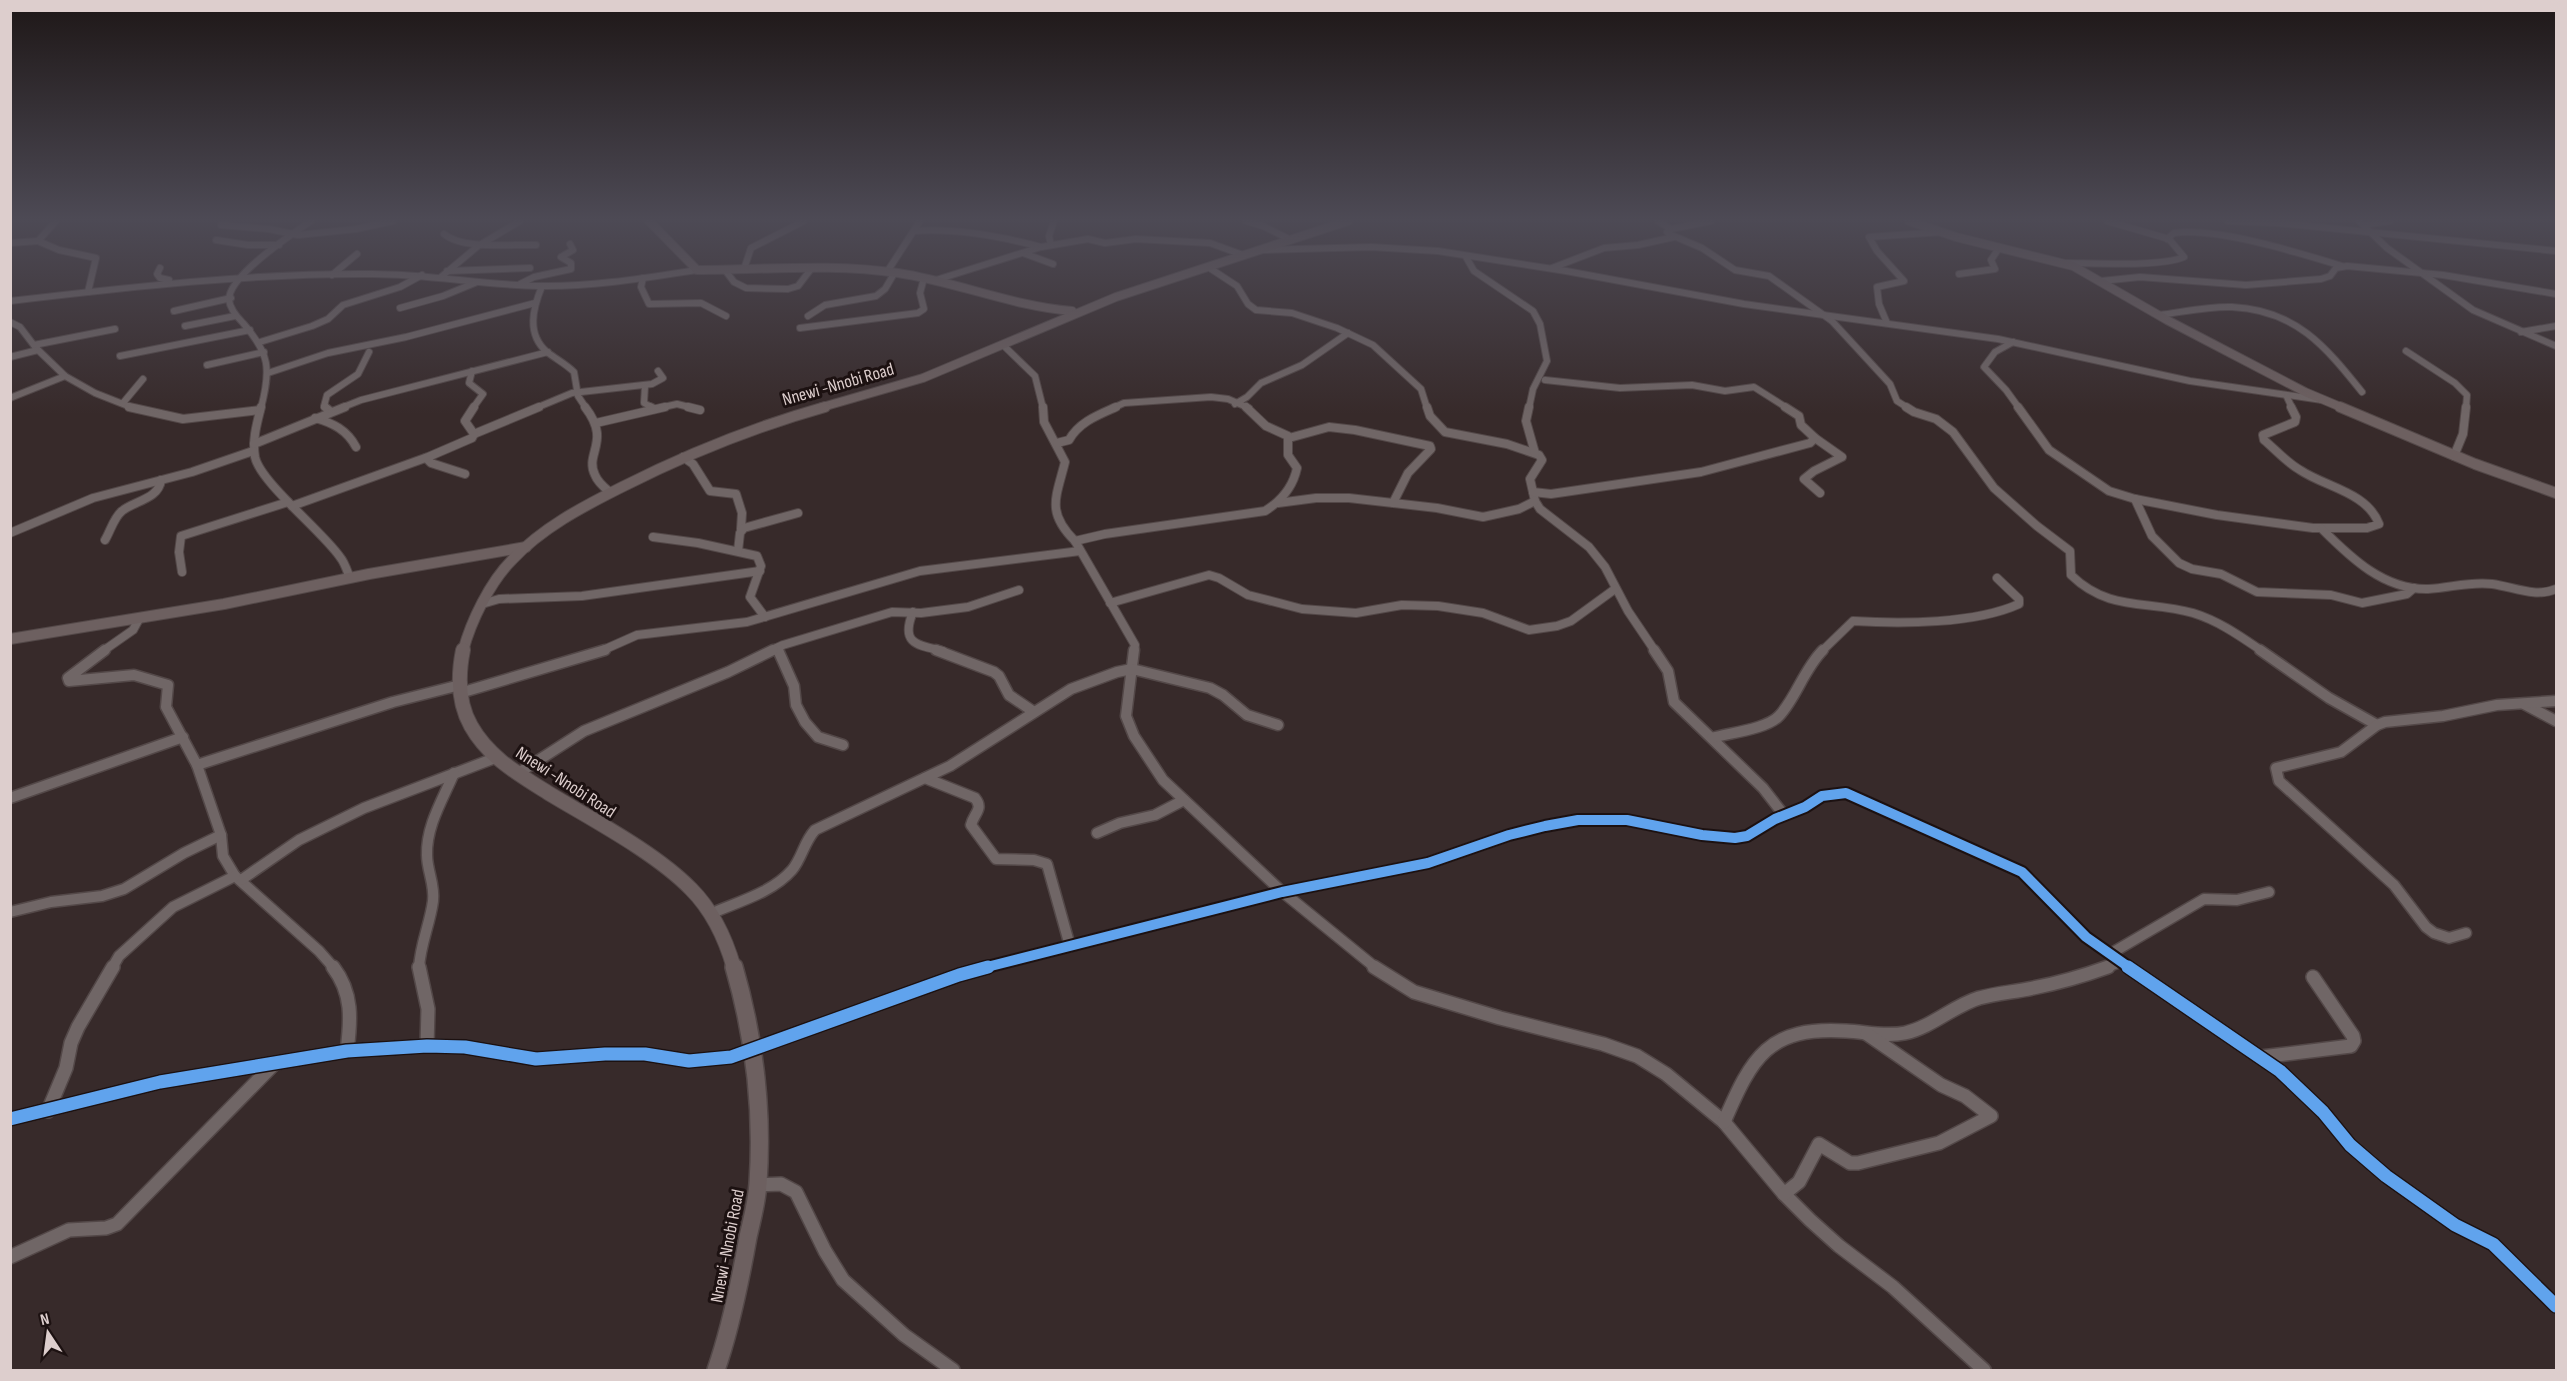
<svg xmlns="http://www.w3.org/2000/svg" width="2567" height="1381" viewBox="0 0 2567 1381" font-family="'Sofia Sans Condensed',sans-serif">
<rect width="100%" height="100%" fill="#372a2a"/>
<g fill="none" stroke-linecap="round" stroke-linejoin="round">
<defs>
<g id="street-far3">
<path d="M56,221L38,241L59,250L96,258L88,292"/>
<path d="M1246,221L1263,226L1291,240"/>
<path d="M1658,221L1671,229L1667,232L1669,234L1702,248L1735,270L1769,276L1832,321L1890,384L1897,401L1908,408"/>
<path d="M2228,221L2278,223L2556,251"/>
<path d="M2359,221L2387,248L2473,310L2556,346"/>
<path d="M221,225L269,229L298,235L356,229L393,221"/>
<path d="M2363,225L2390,221"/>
<path d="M1671,229L1711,221"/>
<path d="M914,231C953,228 1003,237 1041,247"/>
<path d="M444,234C463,250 511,244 536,245"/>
<path d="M2167,239L2174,233C2216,227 2300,253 2342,266"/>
<path d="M216,240L248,245H279"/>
<path d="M10,243L38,241"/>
<path d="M1051,245L1049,236L1054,221"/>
<path d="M1262,250L1371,247L1438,251L1566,271L1744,304L1998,339L2190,381L2322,400"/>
<path d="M1023,253L1053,264"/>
<path d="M1466,257L1474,271L1533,311L1540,324L1547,361L1533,389L1529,408"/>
<path d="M2065,263C2091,263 2163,267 2184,257L2169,239L2107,221"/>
<path d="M1208,267L1237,286L1248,304L1256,310L1292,313L1337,328L1373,345L1421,389L1427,408"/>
<path d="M160,268L157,274L160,278L169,280"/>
<path d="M1552,268L1604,248L1638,245L1674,237"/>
<path d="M744,269L751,248L804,221"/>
<path d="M725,270L734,282L746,288L788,289L798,286L811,269"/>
<path d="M447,271L530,268"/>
<path d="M887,272L920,221"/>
<path d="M1959,274L1995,269L1991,260L1999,248"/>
<path d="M332,275L357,254"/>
<path d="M441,277L478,246L520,221"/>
<path d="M643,278L641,287L649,304L701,303L726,316"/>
<path d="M936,280L1041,247L1088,239L1105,243L1136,239L1210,243L1243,255"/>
<path d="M2101,281L2140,277L2246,285L2321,279L2330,276L2336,268L2347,266L2443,275L2556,294"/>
<path d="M520,284L534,277L571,269V263L561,257L573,250L570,244"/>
<path d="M542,286C533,308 526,334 547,352C556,359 566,364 574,372L578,396L586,408"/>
<path d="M10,301C130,287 251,273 372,274C428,274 483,285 539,286C592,287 645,278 697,270"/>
<path d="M400,308L443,296L477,282"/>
<path d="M174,311L231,298"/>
<path d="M2159,315C2183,312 2209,306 2232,307C2296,310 2325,346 2362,392"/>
<path d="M808,316L825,305L876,296L885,289L895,272"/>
<path d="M10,322L20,327L36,348L65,376L95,393L133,408"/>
<path d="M1887,323L1879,304L1877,287L1904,281L1877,251L1869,237L1942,232"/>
<path d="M185,326L235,316"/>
<path d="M800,328L918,313L924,309L920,293L924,278"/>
<path d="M2521,332L2556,326"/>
<path d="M260,342L312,326L328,319L343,305L400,287L422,275"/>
<path d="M2013,342L1995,352L1984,367L2006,390L2019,408"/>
<path d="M34,345L115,329"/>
<path d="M1003,345L1035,376L1043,408"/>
<path d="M2406,351L2455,383L2467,395L2466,408"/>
<path d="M120,356L250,330"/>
<path d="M10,357L38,350"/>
<path d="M207,365L264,352"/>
<path d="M472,371L469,383L483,394L473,408"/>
<path d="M268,373L328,353L406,337L535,303"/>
<path d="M1545,380L1620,388L1692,385L1725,391L1754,387L1787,408"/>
<path d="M645,386L644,403L653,408"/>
<path d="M2287,397L2292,408"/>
<path d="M10,398L65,376"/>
<path d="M123,403L143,379"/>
<path d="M1235,404L1247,397L1261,383L1302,365L1348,333"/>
<path d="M261,408C271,369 270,354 243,323C237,317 230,309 229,300C228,276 292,234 311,221"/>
<path d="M327,408L324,406L327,395L358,374L369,352"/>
<path d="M341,408L361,400L548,352"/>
<path d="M536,408L572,393L652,384L663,378L658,371"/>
<path d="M659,408L677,404L693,408"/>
<path d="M1113,408L1124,403L1211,397L1228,399L1249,408"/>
</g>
<g id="street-far2">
<path d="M129,407L183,419L260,410"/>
<path d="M261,407C257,423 252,440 255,457C260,482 322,531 340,557C345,563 347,571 350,578"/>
<path d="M325,407L330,411"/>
<path d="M585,407C612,442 584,453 595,475C598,483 605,488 611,493"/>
<path d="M650,407L654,409"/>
<path d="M688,407L700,410"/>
<path d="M1043,407L1044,422L1065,462C1056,498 1046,512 1075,541L1135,645L1134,651"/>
<path d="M1427,407L1430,416L1445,432L1507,444L1539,455L1542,460L1530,479L1535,501L1540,509L1589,547L1605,567L1628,611L1655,651"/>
<path d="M1529,407L1526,421L1535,453"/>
<path d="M1906,407L1914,412L1936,419L1953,432L1994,488L2037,526L2070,551L2071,575C2109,612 2147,600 2193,613C2219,621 2240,636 2262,651"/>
<path d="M2018,407L2049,450L2109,491L2135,499L2217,515L2313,528H2367L2379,524C2367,492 2325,487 2300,470C2286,462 2276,450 2264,440L2263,435L2295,422L2296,417L2291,407"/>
<path d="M315,418C333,423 347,430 356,447"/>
<path d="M596,423L665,407"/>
<path d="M474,434L539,407"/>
<path d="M1289,438L1329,427L1355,430L1430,446L1431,449L1408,473L1393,503"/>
<path d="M1815,438L1842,457L1814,471L1804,479L1820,493"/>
<path d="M1057,443L1069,440C1079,422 1098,415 1116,407"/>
<path d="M254,444L345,407"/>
<path d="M2454,456L2463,434L2466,407"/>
<path d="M683,457L693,464L710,491L736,494L742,513L741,529"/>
<path d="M426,458L431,463L465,474"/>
<path d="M1533,492L1551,494L1701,472L1810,443L1815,438L1801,425L1799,416L1785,407"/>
<path d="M2135,499L2152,536L2179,563L2192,569L2221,574L2257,592L2331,595L2362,603L2407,594L2414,588"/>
<path d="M1278,503L1316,498H1349L1437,508L1483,517L1519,509L1535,501"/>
<path d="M292,506L428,457L472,438L474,434L465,421L474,407"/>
<path d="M2322,529C2351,558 2384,590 2428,589C2450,588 2470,581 2492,584C2514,587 2535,598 2556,589"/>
<path d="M10,533L93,498L192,472L253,451"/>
<path d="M653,537L698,543L757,556L761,566L750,597L765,617"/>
<path d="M105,540C110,532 114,517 122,511C134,501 159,499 161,480"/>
<path d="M1075,541L1105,534L1265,511C1281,501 1293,487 1297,468L1288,455V436L1266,426L1246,407"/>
<path d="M738,551L740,533L744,528L798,513"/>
<path d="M182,572L179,552L181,536L288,502"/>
<path d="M1110,603L1209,575L1219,578L1248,595L1302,609L1356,613L1402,605L1438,606L1483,613L1529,630L1557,626L1571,621L1615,589"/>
<path d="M482,604L499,599L582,596L760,571"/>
<path d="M913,612C900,644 917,645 943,651"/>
<path d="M777,648L779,651"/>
<path d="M103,651L133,630L139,619"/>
<path d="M601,651L637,635L747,622L920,571L1080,551"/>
<path d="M770,651L783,645L892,612L921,613L968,607L1019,590"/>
<path d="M1822,651L1853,621C1901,624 1975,624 2019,604V599L1997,578"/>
</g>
<g id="street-far1">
<path d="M105,650L68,678L69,681L134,675L168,685L166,707L197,765L221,835L223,856L235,876L319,951L334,968"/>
<path d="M778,650L794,686L796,705L805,722L818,737L843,745"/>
<path d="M936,650L994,672L999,676L1009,695L1034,712"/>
<path d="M1134,650L1126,716L1134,736L1163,780L1279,889L1376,968"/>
<path d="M1654,650L1668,671L1674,702L1763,788L1784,815"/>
<path d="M2260,650L2329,698L2377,725"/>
<path d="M460,693L605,650"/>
<path d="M2524,704L2556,721"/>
<path d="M1712,738C1729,733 1767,729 1779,716C1796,698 1804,669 1823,650"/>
<path d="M197,765L393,702L460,685"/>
<path d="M517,774L584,731L728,672L773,650"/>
<path d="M925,778L975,798C984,809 974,813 971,825L996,859L1034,860L1047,864L1070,946"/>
<path d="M10,798L183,737"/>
<path d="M1097,833L1120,823L1155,815L1184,800"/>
<path d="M241,880L299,840L364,808L495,758"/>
<path d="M10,912L51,902L102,896L124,889L184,853L221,835"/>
<path d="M710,914C737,902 772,893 792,870C802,858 804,842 815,830L950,766L1071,689L1117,672L1132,669L1210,688L1223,695L1247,715L1278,725"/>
<path d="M2466,933L2449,938L2434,933L2426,927L2394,885L2279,781L2276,768L2341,752L2377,725L2385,722L2443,716L2497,705L2556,701"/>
<path d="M2110,954L2204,899L2237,900L2269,892"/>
<path d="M112,968L119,956L173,907L235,876"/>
<path d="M419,968C420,945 430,924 433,901C435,884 427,871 427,855C426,826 443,799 454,773"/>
<path d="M983,968L1282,892L1428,863L1509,835L1545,826L1578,820H1627L1702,835L1735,838L1747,836L1775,819L1805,807L1822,796L1846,793L2022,872L2086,937L2130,968"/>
<path d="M2104,968L2120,962"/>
</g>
<g id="street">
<path d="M333,967C353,993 351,1020 347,1051"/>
<path d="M419,967L428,1009L427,1046"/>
<path d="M1374,967L1414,992L1500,1018L1603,1044L1637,1056L1666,1074L1724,1122L1784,1194L1810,1220L1839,1246L1893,1287L1984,1370"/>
<path d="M2128,967L2280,1071L2323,1112L2350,1145L2386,1176L2455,1225L2493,1244L2556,1306"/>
<path d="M2261,1057L2351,1046L2354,1041L2353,1036L2313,977"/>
<path d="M48,1111L66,1068L71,1043L78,1027L113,967"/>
<path d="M10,1119L160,1082L347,1051L427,1046L465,1047L536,1059L605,1054H645L689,1061L731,1057L959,975L988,967"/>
<path d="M1724,1122C1752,1057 1768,1026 1846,1031C1866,1032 1885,1037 1905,1033C1932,1027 1953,1006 1979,998C1997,993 2015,992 2033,988C2059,983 2083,976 2108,967"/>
<path d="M758,1185L781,1184L796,1192L825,1251L843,1280L904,1335L953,1370"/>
<path d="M1784,1194L1799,1182L1819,1144L1850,1163H1858L1939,1143L1991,1116L1965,1096L1941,1085L1867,1034"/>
<path d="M10,1257L69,1230L106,1228L117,1224L274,1064"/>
</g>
<g id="secondary-far3">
<path d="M649,221L697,270C764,270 832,263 898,273C957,282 1012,306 1072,311"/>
<path d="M1909,221L1956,237L2073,266L2167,320L2305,392L2343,408"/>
<path d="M819,408L923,378L1116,297L1348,221"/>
</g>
<g id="secondary-far2">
<path d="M2340,407L2475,464L2556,493"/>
<path d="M10,639L224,604L369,574L526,547"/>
<path d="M463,651C471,621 490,582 512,560C542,528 582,507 622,487C687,454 754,427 825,407"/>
</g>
<path id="secondary-far1" d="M463,650C458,675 458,703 471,726C489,758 520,775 550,794C593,820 656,853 691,889C712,910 726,940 734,968"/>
<path id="secondary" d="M716,1370C731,1327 740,1282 748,1237C752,1219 757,1202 758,1183C763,1111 754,1036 734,967"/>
</defs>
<use href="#street-far3" stroke="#534848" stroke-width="8"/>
<use href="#street-far2" stroke="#534848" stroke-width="10"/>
<use href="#street-far1" stroke="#534848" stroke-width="13"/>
<use href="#street" stroke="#534848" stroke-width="16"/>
<use href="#secondary-far3" stroke="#534848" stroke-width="10"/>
<use href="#secondary-far2" stroke="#534848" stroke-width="12"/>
<use href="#secondary-far1" stroke="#534848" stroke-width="16"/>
<use href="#secondary" stroke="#534848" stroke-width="20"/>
<use href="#street-far3" stroke="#706666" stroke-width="6"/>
<use href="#street-far2" stroke="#706666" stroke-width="8"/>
<use href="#street-far1" stroke="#706666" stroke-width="10"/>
<use href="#street" stroke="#706666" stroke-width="13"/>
<use href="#secondary-far3" stroke="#6d6060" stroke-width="8"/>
<use href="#secondary-far2" stroke="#6d6060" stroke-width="10"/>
<use href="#secondary-far1" stroke="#6d6060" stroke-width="14"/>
<use href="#secondary" stroke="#6d6060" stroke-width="17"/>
<defs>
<path id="cycleway-far1" d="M983,968L1282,892L1428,863L1509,835L1545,826L1578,820H1627L1702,835L1735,838L1747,836L1775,819L1805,807L1822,796L1846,793L2022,872L2086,937L2130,968"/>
<g id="cycleway">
<path d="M2128,967L2280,1071L2323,1112L2350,1145L2386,1176L2455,1225L2493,1244L2556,1306"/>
<path d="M10,1119L160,1082L347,1051L427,1046L465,1047L536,1059L605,1054H645L689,1061L731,1057L959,975L988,967"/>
</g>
</defs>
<use href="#cycleway-far1" stroke="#1c1111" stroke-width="14"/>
<use href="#cycleway" stroke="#1c1111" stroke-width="16"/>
<use href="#cycleway-far1" stroke="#60a3ed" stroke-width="10"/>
<use href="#cycleway" stroke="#60a3ed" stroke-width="13"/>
</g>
<linearGradient id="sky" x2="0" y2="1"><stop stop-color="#1e1717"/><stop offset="0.53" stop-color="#4d4a55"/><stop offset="1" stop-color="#4d4a55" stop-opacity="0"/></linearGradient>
<rect width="2567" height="414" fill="url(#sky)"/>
<g text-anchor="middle" stroke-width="6" stroke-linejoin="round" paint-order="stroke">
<g font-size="18" fill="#ddcecd" stroke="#1c1111">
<text transform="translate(838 384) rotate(-16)" y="6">Nnewi -Nnobi Road</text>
<text transform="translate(566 782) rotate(33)" y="6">Nnewi -Nnobi Road</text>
<text transform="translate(727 1246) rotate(-79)" y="6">Nnewi -Nnobi Road</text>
</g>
</g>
<rect width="2567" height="1381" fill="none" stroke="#ddcecd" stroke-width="24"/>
<g transform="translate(48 1333) rotate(347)" stroke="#1c1111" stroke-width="4.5" paint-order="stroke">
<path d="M0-4.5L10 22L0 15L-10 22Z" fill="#ddcecd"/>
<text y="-9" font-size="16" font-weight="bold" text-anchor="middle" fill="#ddcecd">N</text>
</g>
</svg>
